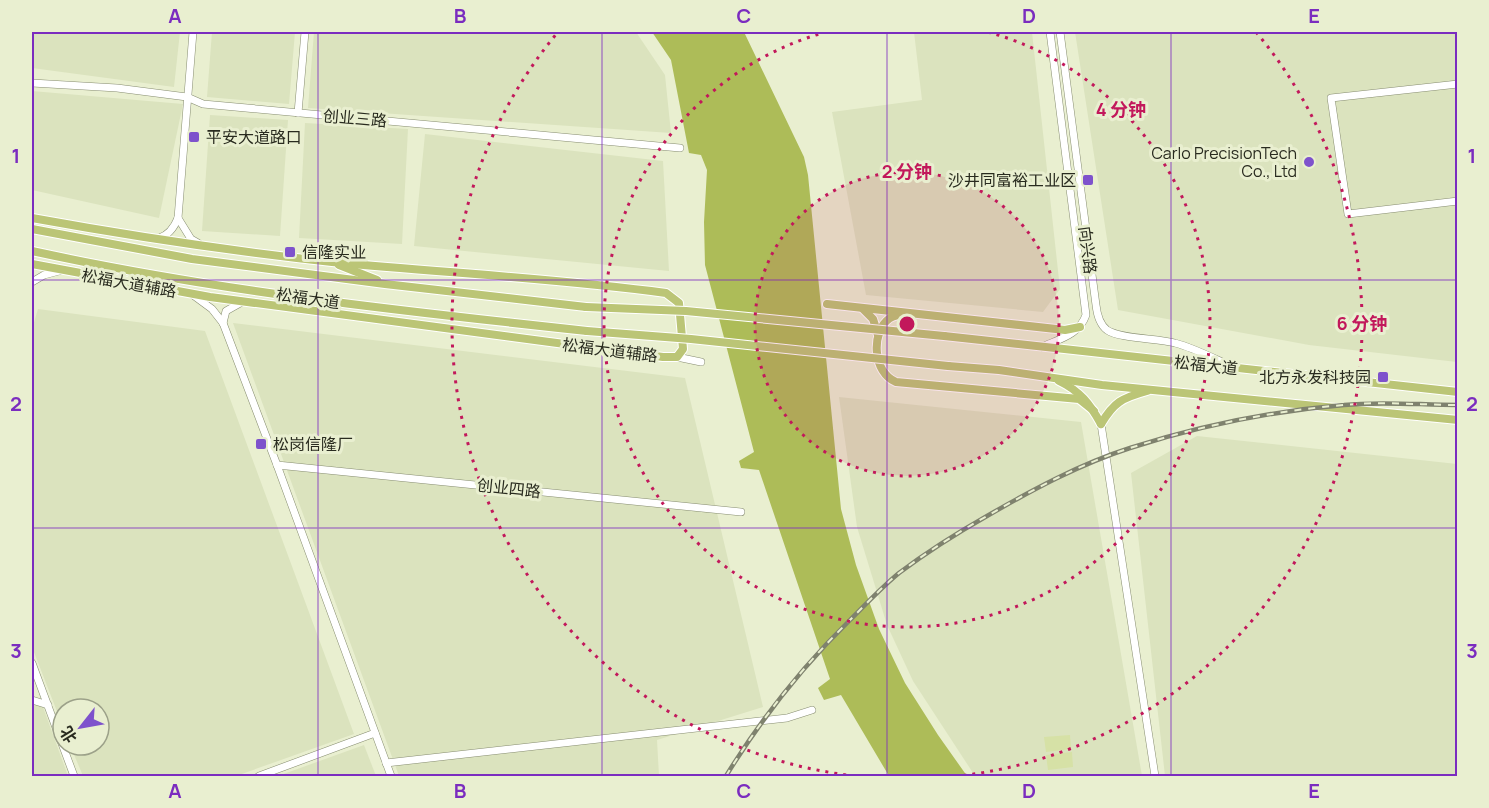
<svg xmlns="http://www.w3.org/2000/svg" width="1489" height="808" viewBox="0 0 1489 808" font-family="Manrope,'Noto Sans SC',sans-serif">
<rect width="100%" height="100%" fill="#e9efd0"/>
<g fill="#dbe3be">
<path d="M32,32H180L174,87L32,68Z"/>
<path d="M212,32H295L289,104L207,97Z"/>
<path d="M314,32H636L665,75L671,133L308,108Z"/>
<path d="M914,32H1032L1060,289L1043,312L866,295L832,112L922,100Z"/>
<path d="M1075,32H1457V362L1309,345L1118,310Z"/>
<path d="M32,91L183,104L159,218L32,190Z"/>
<path d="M210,115L288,120L280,236L202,231Z"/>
<path d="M305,123L408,129L402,244L299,238Z"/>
<path d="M425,134L663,161L669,271L414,246Z"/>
<path d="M38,309L205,331L354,734L236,776H83L70,745H99V709H63V727L32,647V329Z"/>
<path d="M233,323L685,378L763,707L657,740L659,776H399Z"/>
<path d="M839,397L1081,422L1142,776H975L913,681L887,625L857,527Z"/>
<path d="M1197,436L1457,464V776H1165L1131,473Z"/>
<path d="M32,704L43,707L68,776H32Z"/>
<path d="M364,745L376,776H278Z"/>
</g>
<g fill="#d6e1a6">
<path d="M1070,735L1071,749L1046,752L1044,737Z"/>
<path d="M1072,752L1073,767L1048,770L1046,755Z"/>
</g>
<path fill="#adbc58" d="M652,32H744L804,157L808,175L841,509L856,565L879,629L905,683L938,735L967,776H889L841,695L824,700L818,688L830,679L759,470L741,468L739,461L754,452L705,265L704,222L707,170L701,155L689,153L671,60Z"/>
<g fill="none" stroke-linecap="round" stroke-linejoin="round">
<defs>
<g id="minor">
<path d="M1060,32L1096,305C1097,314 1099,324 1107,330C1120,339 1158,338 1175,343C1194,348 1213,358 1231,366"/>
<path d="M32,83L117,88L187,97L203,104L680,148"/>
<path d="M1458,84L1331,98L1348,214L1458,201"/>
<path d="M298,113L305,32"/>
<path d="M178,218L191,239L198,243"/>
<path d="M159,238C169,235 174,228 178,218L193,32"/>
<path d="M32,282L44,275L59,271"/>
<path d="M193,295L212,309L223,323L277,465L391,776"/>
<path d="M223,323L226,311L242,302"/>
<path d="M1042,347C1059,339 1079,335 1086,315L1050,32"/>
<path d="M677,357L701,362"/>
<path d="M1101,424L1155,776"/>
<path d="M277,465L741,512"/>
<path d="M32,663L74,776"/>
<path d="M32,700L48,705"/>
<path d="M386,763L787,718L812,710"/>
<path d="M259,776L375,733"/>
</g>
<g id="major">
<path d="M32,218C131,236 231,251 332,262C444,273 555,278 666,293L679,303L683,349L677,357H663L210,297L32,264"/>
<path d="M32,229L192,259L385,284L586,307"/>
<path d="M32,251C215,291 401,311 587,331"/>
<path d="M339,265L377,280"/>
<path d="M827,304L1065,330L1080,327"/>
<path d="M863,309L873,319L878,335"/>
<path d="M908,313C902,314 895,315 890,318C870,332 873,373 896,382L1079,399L1094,411"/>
<path d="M944,336L1458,392"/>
<path d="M948,366L999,370L1102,385L1458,420"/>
<path d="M1059,381C1080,391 1090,404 1101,424"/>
<path d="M1101,424C1114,402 1122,398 1147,391"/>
</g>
</defs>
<use href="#minor" stroke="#878d71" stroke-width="8"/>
<use href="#major" stroke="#fff" stroke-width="10"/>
<use href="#minor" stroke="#fff" stroke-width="7"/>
<use href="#major" stroke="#bbc576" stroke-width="8"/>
<defs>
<path id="rail" d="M726,776C761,719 802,667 850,620C866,604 882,587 899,573C927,552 957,533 987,516C1032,490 1080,464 1130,448C1199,426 1272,411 1344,405C1381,401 1420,405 1458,405"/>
</defs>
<use href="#rail" stroke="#7f826e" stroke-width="4.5"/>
<use href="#rail" stroke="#e9efd0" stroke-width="2" stroke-dasharray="7" stroke-linecap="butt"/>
<defs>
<g id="major-bridge">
<path d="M586,307L686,311L944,336"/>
<path d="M587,331L691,339L948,366"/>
</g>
</defs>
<use href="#major-bridge" stroke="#fff" stroke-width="10" stroke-linecap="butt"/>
<use href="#major-bridge" stroke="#bbc576" stroke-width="8"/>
</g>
<path fill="none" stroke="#7b2cbf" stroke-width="1.5" stroke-opacity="0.55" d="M318,32V776M602,32V776M887,32V776M1171,32V776M32,280H1458M32,528H1458"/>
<circle cx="907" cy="324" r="152" fill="#c2185b" fill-opacity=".12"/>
<g fill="none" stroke="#c2185b" stroke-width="3" stroke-dasharray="3 6">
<circle cx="907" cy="324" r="152"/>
<path d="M988 32A303 303 0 1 1 826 32"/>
<path d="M855 776A455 455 0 0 1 558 32M1256 32A455 455 0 0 1 959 776"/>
</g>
<g fill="#7e52cc" stroke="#e9efd0" stroke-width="2">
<rect x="188" y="131" width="12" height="12" rx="3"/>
<circle cx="1309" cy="162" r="6"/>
<rect x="1082" y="174" width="12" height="12" rx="3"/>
<rect x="284" y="246" width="12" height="12" rx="3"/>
<rect x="1377" y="371" width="12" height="12" rx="3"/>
<rect x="255" y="438" width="12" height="12" rx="3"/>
</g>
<g text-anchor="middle" stroke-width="6" stroke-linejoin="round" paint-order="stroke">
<g font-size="16" fill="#292b1f" stroke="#e9efd0">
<text transform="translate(355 118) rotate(5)" y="6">创业三路</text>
<text transform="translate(1088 250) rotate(83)" y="6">向兴路</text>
<text transform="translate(129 283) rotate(10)" y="6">松福大道辅路</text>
<text transform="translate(308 298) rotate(8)" y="6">松福大道</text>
<text transform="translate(610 350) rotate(7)" y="6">松福大道辅路</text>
<text transform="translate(1206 365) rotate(6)" y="6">松福大道</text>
<text transform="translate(509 488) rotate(6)" y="6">创业四路</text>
</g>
<g font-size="16" fill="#292b1f" stroke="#e9efd0" text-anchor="start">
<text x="206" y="143">平安大道路口</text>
<text x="1297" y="159" text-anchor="end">Carlo PrecisionTech<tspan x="1297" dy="18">Co., Ltd</tspan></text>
<text x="1076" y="186" text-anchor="end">沙井同富裕工业区</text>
<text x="302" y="258">信隆实业</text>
<text x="1371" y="383" text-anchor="end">北方永发科技园</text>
<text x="273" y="450">松岗信隆厂</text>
</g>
</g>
<circle cx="907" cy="324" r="9" fill="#c2185b" stroke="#e9efd0" stroke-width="3"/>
<g font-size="18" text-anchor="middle" font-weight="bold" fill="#c2185b" stroke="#e9efd0" stroke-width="6" stroke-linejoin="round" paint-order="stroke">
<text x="1121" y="116">4 分钟</text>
<text x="907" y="178">2 分钟</text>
<text x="1362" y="330">6 分钟</text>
</g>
<rect width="1489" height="808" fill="none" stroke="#e9efd0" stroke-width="66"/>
<g transform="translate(81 727) rotate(239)"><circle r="28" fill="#e9efd0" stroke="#9ca189" stroke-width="1.5"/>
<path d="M0-4.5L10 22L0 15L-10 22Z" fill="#7e52cc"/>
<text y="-9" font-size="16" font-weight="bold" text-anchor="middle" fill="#292b1f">北</text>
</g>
<rect x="33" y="33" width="1423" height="742" fill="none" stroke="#7b2cbf" stroke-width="2"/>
<g font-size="20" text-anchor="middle" font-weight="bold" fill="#7b2cbf">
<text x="175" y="23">A</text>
<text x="460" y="23">B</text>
<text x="744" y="23">C</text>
<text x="1029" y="23">D</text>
<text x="1314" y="23">E</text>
<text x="16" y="163">1</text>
<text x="1472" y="163">1</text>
<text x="16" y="411">2</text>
<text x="1472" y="411">2</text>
<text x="16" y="658">3</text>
<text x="1472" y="658">3</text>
<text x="175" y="798">A</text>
<text x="460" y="798">B</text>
<text x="744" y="798">C</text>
<text x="1029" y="798">D</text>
<text x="1314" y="798">E</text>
</g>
</svg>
